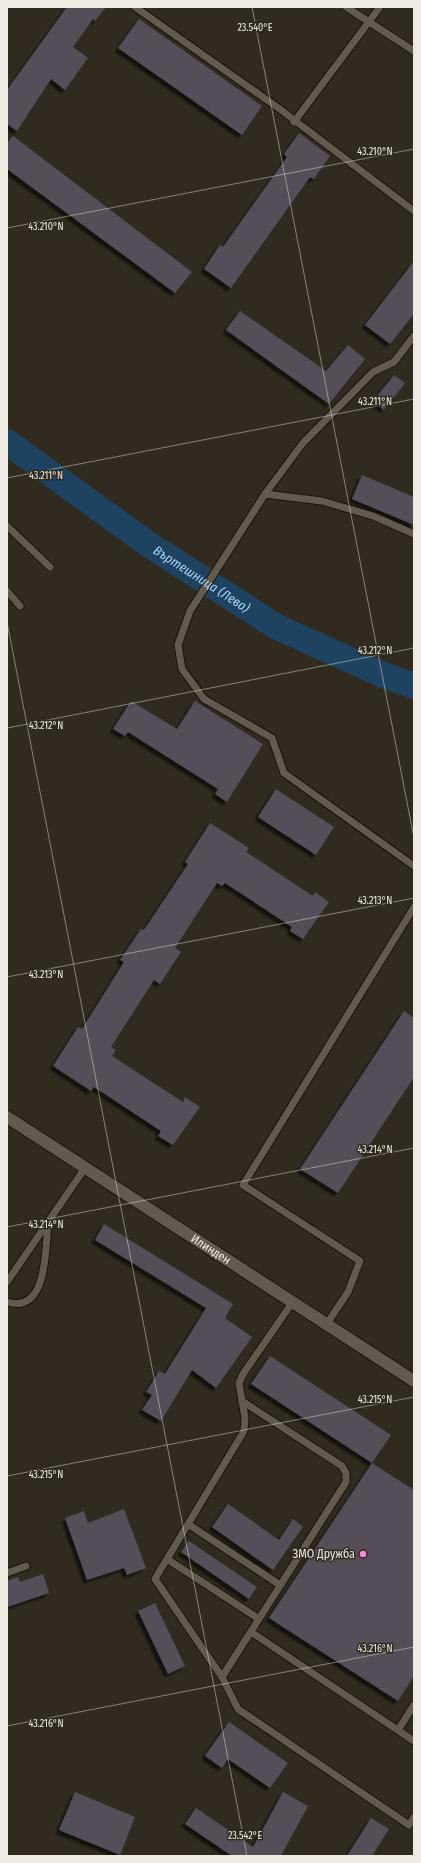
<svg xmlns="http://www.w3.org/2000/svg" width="421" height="1863" viewBox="0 0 421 1863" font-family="'Fira Sans Condensed',sans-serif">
<defs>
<filter id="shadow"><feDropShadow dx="-3.5" dy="3.5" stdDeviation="1" flood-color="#0009"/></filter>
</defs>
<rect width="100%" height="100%" fill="#312b1f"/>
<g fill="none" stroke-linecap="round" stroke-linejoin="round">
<path stroke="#1d4361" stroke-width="26" id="s1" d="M7,442L148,544L277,627L383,675L414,686"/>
</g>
<g fill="#544d59" filter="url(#shadow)">
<path d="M67,7H106L95,21L93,19L73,47L88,58L65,90L51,79L17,131L7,124V90Z"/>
<path d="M139,19L262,106L242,135L118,48Z"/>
<path d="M299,133L330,156L314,179L310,177L231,288L204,269L220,245L223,247L287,157L284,154Z"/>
<path d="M13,136L192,272L175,293L7,169V143Z"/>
<path d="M414,261V314L390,344L365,325Z"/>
<path d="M240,311L326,371L348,345L365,359L329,404L226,330Z"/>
<path d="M394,375L405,383L384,410L373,401Z"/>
<path d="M362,475L414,497V525L352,499Z"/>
<path d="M131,701L177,729L195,701L263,744L227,802L215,794L218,789L128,732L125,736L113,729Z"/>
<path d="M276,789L334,827L316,855L258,817Z"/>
<path d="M210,823L249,848L246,852L313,896L315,892L329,902L303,939L290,931L292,927L225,883L222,886L217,883L175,948L181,952L160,984L154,980L111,1047L116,1050L112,1056L183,1102L185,1097L200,1107L173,1145L158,1136L161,1131L94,1087L91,1091L53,1066L78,1027L82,1029L124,962L120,960L141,929L144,930L188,864L185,862Z"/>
<path d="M404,1011L414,1018V1077L338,1193L300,1169Z"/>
<path d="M104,1224L233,1304L225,1318L252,1337L216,1388L192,1370L161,1421L142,1410L152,1395L146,1392L159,1371L165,1374L206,1308L95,1240Z"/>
<path d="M270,1356L391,1435L372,1463L251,1384Z"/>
<path d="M372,1463L414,1490V1676L398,1701L269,1618Z"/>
<path d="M228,1504L279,1540L293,1519L303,1527L273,1570L212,1527Z"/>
<path d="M124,1509L146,1568L127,1575L124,1568L87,1580L65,1518L84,1511L88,1523Z"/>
<path d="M189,1541L257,1587L249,1599L181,1552Z"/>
<path d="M43,1574L49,1593L7,1607V1581L18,1577L20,1582Z"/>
<path d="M155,1603L185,1666L168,1674L138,1611Z"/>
<path d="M229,1722L288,1763L270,1788L228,1759L222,1768L205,1756Z"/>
<path d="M75,1792L135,1817L120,1855L59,1830Z"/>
<path d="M283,1792L308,1806L281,1856H232L185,1824L196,1808L253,1847Z"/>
<path d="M371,1818L389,1829L372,1856H347Z"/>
</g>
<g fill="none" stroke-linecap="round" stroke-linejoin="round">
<defs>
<g id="lane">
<path d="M135,7L277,107L414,211"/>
<path d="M346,7L414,51"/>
<path d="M294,122L380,7"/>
<path d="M414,336L394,362L373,372L303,443L265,494L190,611L178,645L182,669L204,699L272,738L284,773L414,866"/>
<path d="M265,494L322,501L373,516L414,534"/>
<path d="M7,526L50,567"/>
<path d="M7,591L20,606"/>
<path d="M7,1282L85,1168"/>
<path d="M7,1302C48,1314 45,1249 48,1225"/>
<path d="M326,1325L348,1292L360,1261L243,1185L414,907"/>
<path d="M242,1401L342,1466L346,1473V1482L222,1677L238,1709L409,1825L414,1817"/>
<path d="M188,1524L280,1585"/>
<path d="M167,1559L259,1619"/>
<path d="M7,1573L26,1566"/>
<path d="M251,1632L414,1741"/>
<path d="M222,1677L155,1579L244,1431L245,1418L239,1383L243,1374L292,1303"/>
<path d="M398,1730L414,1705"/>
</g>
<g id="secondary">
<path id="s2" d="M7,1117L414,1381"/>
</g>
</defs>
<use href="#lane" stroke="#191309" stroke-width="9"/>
<use href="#secondary" stroke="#191309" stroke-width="14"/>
<use href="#lane" stroke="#625a4e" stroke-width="7"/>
<use href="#secondary" stroke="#625a4e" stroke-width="12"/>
</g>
<path fill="none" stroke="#efebe3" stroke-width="1" stroke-opacity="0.45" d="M252,7L414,838M7,228L414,149M7,478L414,399M7,622L247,1856M7,728L414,648M7,977L414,898M7,1227L414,1148M7,1476L414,1397M7,1726L414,1647"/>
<circle fill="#fb87e6" stroke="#312b1f" stroke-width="1.5" cx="363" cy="1554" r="4"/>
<g text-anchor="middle" stroke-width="3" stroke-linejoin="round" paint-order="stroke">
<g font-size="12" fill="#efebe3" stroke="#312b1f">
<text dy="4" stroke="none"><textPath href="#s2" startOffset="243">Илинден</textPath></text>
</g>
<g font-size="12" fill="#efebe3" stroke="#312b1f" text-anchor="end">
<text x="355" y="1558">ЗМО Дружба</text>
</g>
<g font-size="13" font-style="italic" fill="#a3d4fe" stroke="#312b1f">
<text dy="5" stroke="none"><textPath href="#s1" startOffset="238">Въртешница (Лева)</textPath></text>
</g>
</g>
<g font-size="10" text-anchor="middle" fill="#efebe3" stroke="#312b1f" stroke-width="3" stroke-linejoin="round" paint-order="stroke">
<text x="255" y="31">23.540°E</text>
<text x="375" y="155">43.210°N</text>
<text x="46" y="230">43.210°N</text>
<text x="375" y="405">43.211°N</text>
<text x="46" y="479">43.211°N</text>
<text x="375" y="654">43.212°N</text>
<text x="46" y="729">43.212°N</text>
<text x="375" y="904">43.213°N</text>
<text x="46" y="978">43.213°N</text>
<text x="375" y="1153">43.214°N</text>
<text x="46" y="1228">43.214°N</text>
<text x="375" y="1403">43.215°N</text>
<text x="46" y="1478">43.215°N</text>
<text x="375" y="1652">43.216°N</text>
<text x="46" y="1727">43.216°N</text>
<text x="245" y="1839">23.542°E</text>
</g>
<rect width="421" height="1863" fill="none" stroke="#efebe3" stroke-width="16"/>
</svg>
